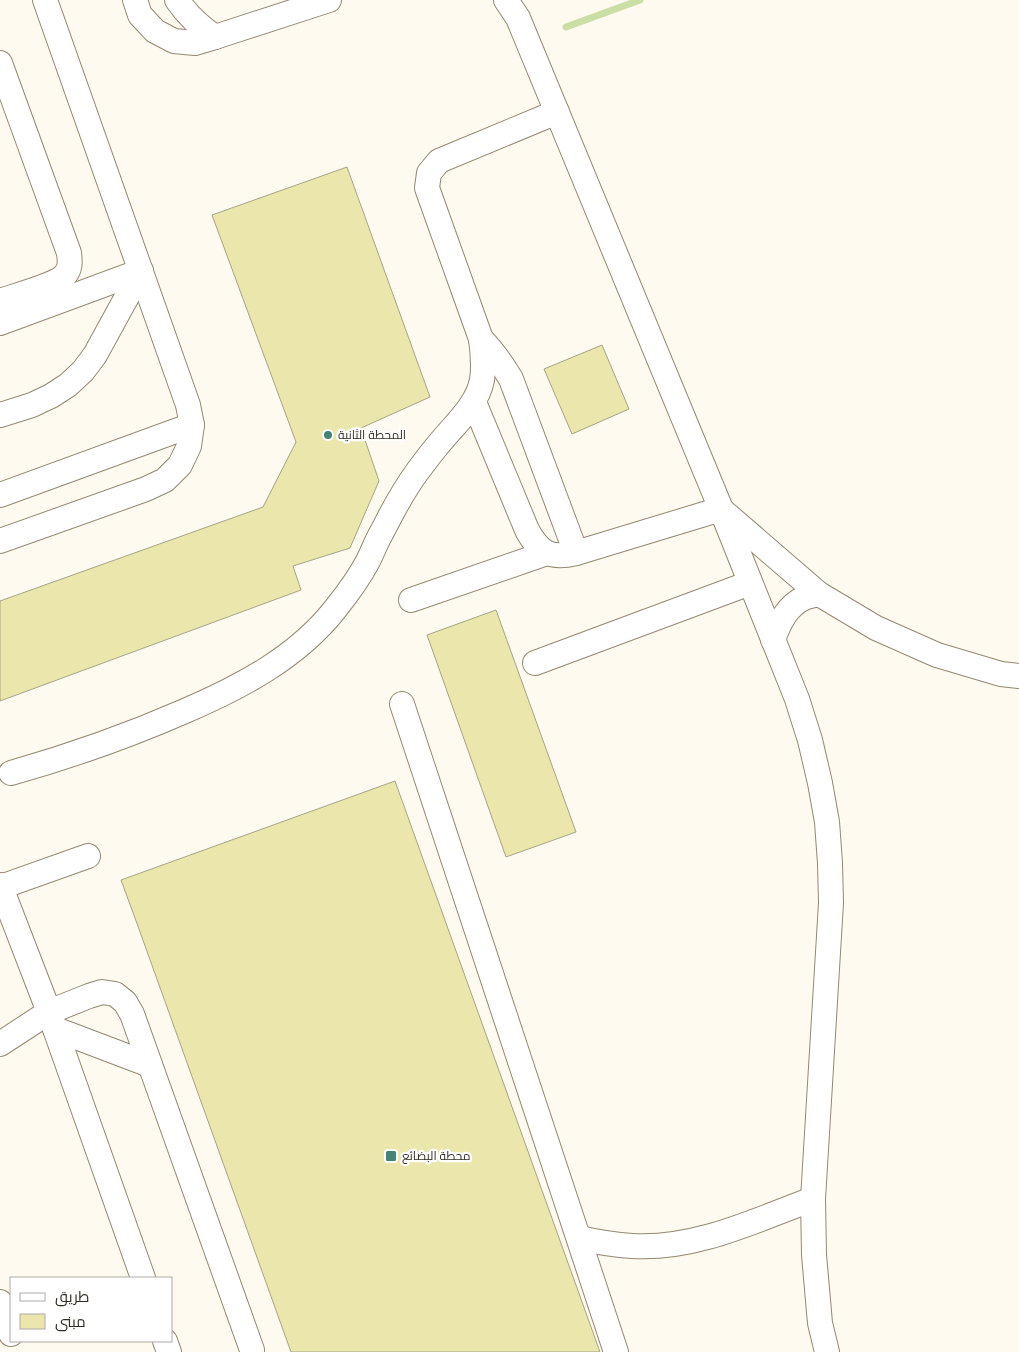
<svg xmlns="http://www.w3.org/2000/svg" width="1019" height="1352" viewBox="0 0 1019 1352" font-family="'Golos Text',Cairo,sans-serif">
<rect width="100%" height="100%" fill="#fffaef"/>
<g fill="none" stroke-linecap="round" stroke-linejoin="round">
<path stroke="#cbdea6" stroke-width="7" d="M566,27L640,0"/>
</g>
<g fill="#ebe6ab" stroke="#a5a388">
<path d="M347,167L430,397L361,428L379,481L350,548L293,566L301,590L0,701V601L263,507L296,442L212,215Z"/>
<path d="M602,345L629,409L572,434L544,369Z"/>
<path d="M496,610L576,832L506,857L427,635Z"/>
<path d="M395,781L600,1352H291L135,918L121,880Z"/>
</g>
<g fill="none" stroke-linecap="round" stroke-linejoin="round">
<defs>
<g id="minor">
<path d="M135,0L140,15L155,31L174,41L195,43L215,37L329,0"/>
<path d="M177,0C188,16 200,27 215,37"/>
<path d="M506,0L518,18L721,509L797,699L810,740L820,783L827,822L830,863L831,903L813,1199L814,1255L820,1323L827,1352"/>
<path d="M0,63L69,253C70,261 71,269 64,276C55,285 14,296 0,301"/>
<path d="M0,323L141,271"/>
<path d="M481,339C493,351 502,364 511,379L576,553"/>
<path d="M474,402L527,530C540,554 551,559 576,553L721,509"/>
<path d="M0,415L32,405L51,396L68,385L83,371L95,355L141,271"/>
<path d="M0,495L192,425"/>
<path d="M724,512L819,594L876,628L937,655L1001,674L1019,676"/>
<path d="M0,541L146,489L165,480L180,465L189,446L192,425L188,405L45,0"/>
<path d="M411,600L547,553"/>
<path d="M773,640C779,623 787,606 804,598C808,596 814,595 819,594"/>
<path d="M535,663L750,583"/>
<path d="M402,704L616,1352"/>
<path d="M11,773C71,756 128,736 185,711C241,687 298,657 336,608C348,593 359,578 368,561C373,551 377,540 383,530C393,510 404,490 417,472C424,463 431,453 438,445C454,425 477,406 482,380C484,366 483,353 481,339L427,188L429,173L439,161L557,112"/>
<path d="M0,885L49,1012L143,1278"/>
<path d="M1,887L88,856"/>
<path d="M55,1029L150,1065"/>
<path d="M0,1044L49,1012L89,996L102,992L115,994L125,1002L132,1014L252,1350V1352"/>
<path d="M579,1238C597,1242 614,1245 632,1246C695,1250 756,1220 813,1199"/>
<path d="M0,1302L11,1334"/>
<path d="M165,1341L169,1352"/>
</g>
</defs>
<use href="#minor" stroke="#948870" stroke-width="26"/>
<use href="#minor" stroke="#fff" stroke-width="24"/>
</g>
<g fill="#428476" stroke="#fff" stroke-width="2">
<circle cx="328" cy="435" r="5"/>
<rect x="385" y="1150" width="12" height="12" rx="2.5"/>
</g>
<g text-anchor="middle" stroke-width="4.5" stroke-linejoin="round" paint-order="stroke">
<g font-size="12" fill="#312c22" stroke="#fff" text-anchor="start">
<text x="338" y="439">المحطة الثانية</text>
<text x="402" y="1160">محطة البضائع</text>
</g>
</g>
<rect x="10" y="1277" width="162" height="65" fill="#ffffff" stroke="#adaba7"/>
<rect x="20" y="1293" width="25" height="8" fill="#ffffff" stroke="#adaba7"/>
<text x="55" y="1302" font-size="15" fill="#312c22">طريق</text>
<rect x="20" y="1314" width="25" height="15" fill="#ebe6ab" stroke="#adaba7"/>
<text x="55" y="1327" font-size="15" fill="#312c22">مبنى</text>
</svg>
